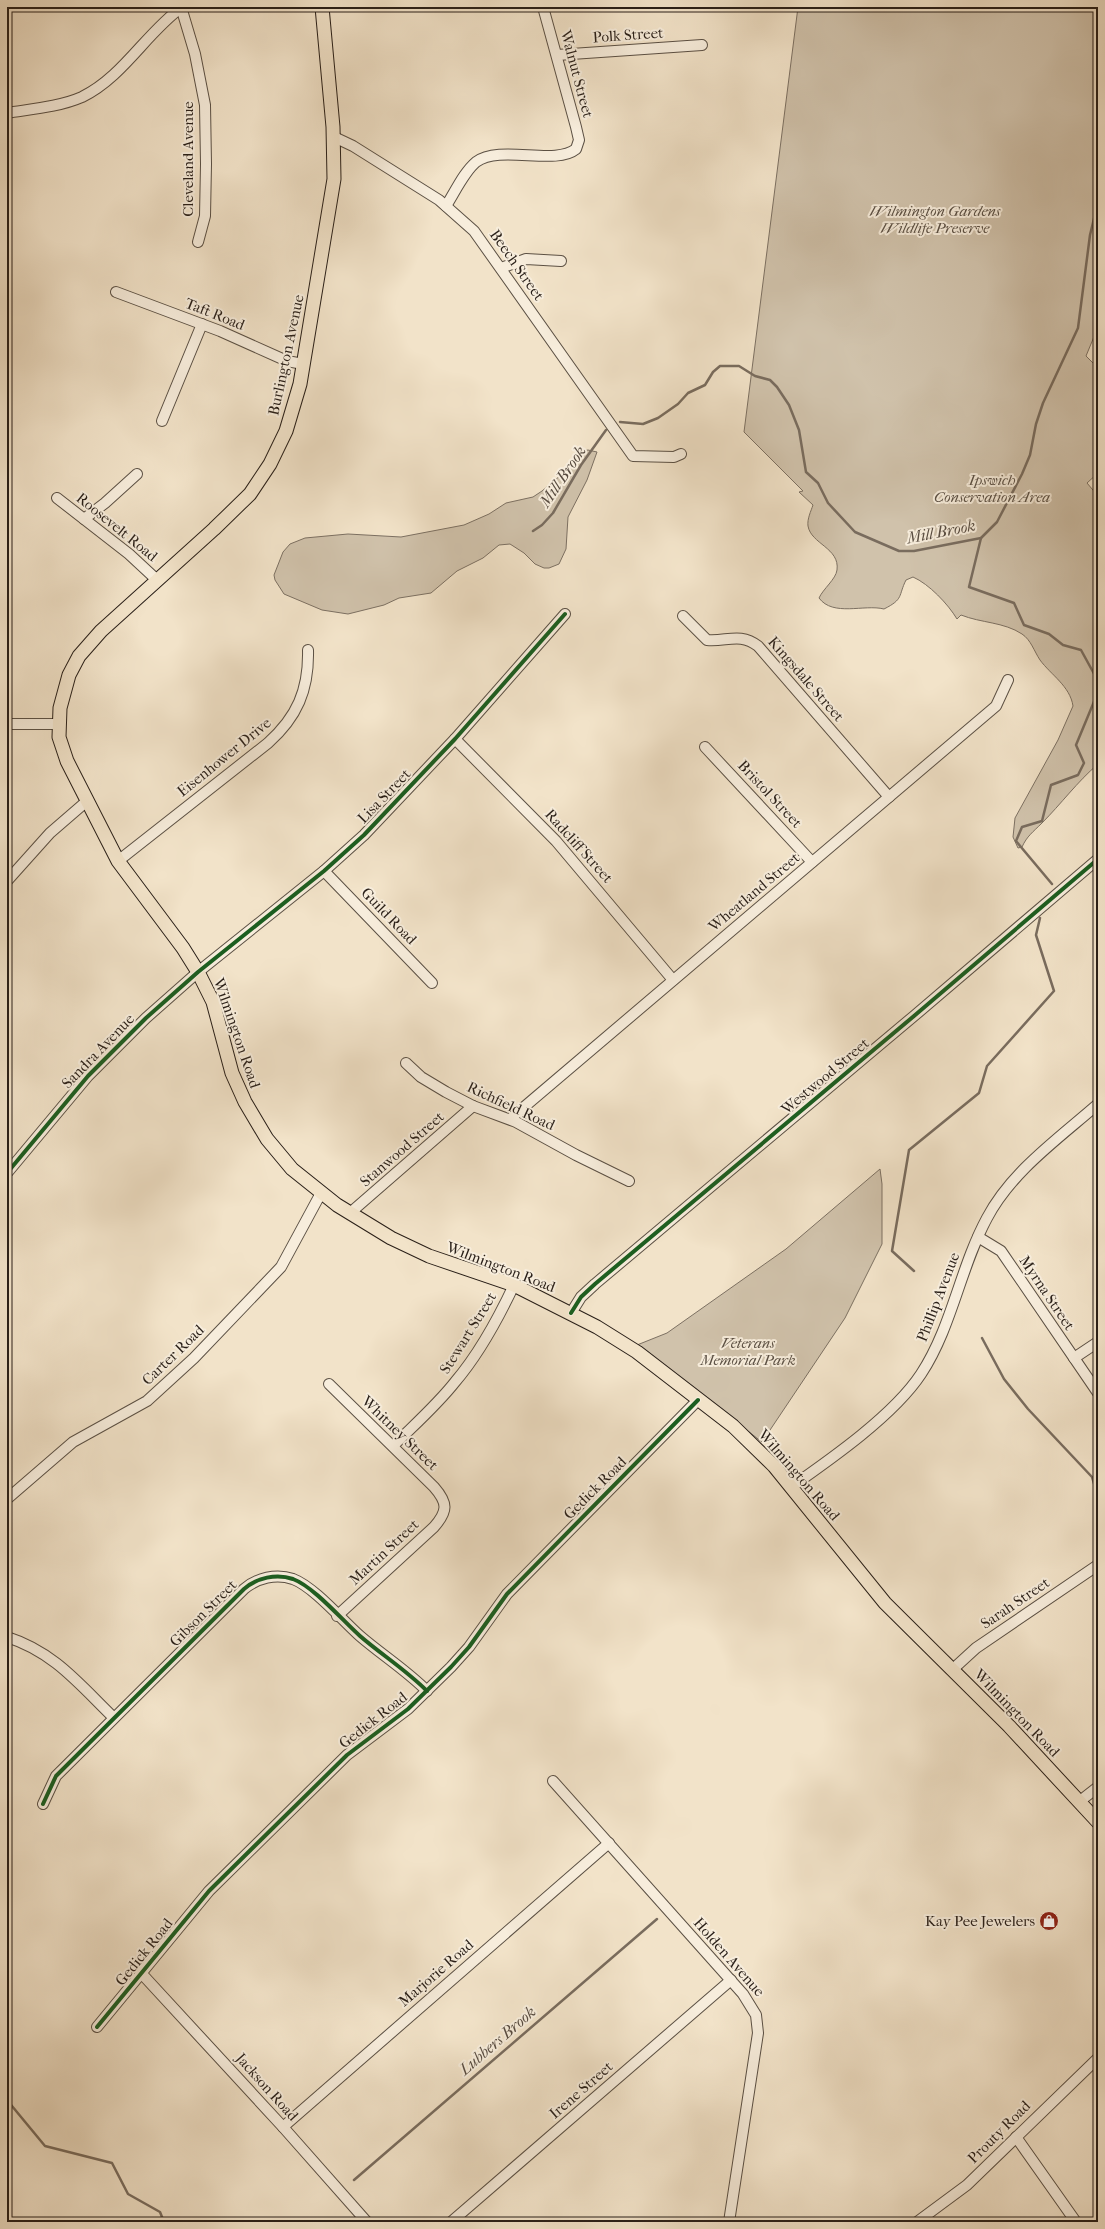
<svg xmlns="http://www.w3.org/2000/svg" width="1105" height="2229" viewBox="0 0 1105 2229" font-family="'IM FELL French Canon',serif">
<rect width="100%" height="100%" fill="#f2e3c9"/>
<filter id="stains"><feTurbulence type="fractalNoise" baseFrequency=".005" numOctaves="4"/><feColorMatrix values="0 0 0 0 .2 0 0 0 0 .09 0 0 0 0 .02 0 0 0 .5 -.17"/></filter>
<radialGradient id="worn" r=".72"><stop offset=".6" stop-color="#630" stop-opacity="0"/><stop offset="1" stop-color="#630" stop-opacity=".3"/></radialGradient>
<g fill="#d0c2ab" stroke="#7c7062">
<path d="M798,7H1098V327L1086,356L1098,368V473L1087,483L1098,496V764C1077,782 1061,804 1042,823C1033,832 1027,836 1022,847L1018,848L1013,837L1015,818L1058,740L1073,706C1070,686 1051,675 1040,660C1034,651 1031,640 1022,634C1004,622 981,623 961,615L957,619C948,604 929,584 913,577L906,580C898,596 904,599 884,609C864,604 833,617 819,598C823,589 836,579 837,570C840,548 811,544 808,526C807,519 811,511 813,505L799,492L803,491L744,432Z"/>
<path d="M588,450L597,452L587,480L568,517L566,549L559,564L549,568H544L535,564L524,553L510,544L499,545L483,558L457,571L431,593L399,598L384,605L348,614L322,610L284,594L275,580L274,575L283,552L290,544L305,538L348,534L401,537L464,525L489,514L506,503L533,497L542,491L561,475L578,452Z"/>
<path d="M880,1169L882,1184V1244L845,1318L762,1442L637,1345L667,1333L786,1249Z"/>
</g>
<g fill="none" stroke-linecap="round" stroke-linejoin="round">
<g stroke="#796c5e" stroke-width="2.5">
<path d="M620,422L643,424L658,418L678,404L688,393L705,385L713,372L720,366H739L755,376L770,380L777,387L789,405L799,430L806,472L818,483L828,503L855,532L899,551H914L981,538L997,522L1022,474L1030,455L1036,424L1043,403L1078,328L1090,235L1098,202"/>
<path d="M533,531L542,525L553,513L581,465L606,430"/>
<path d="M981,538L969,587L1014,603L1024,625L1049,634L1063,645L1081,650L1098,681"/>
<path d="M1052,884L1016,841L1022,827L1042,821L1051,785L1078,775L1084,763L1076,745L1098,692"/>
<path d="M914,1271L892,1251L909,1150L979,1093L987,1066L1054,991L1036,935L1040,918"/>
<path d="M982,1338L1004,1379L1028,1409L1092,1477L1098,1497"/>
<path d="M7,2100L45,2146L112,2163L128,2194L160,2212L164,2222"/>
<path d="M354,2180L657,1919"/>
</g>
<defs>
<g id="minor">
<path d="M181,7L195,54L205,105L206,164L205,216L198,242"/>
<path d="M557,55L702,45"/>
<path d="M7,113C32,109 59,107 82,97C123,77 146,33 182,7"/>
<path d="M334,137L353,146L439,200L474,231L633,456L674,457L681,454"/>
<path d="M446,206C455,192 464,172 476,162C500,144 555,166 576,149L579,140L576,127L543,7"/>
<path d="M501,268L526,259L561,261"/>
<path d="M116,292L220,331L287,361L303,364"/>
<path d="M162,421L202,324"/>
<path d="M57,498L129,554L157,580"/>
<path d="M84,519L105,503L137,474"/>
<path d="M683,616L707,640C726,642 740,632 758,646L889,797"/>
<path d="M7,724H58"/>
<path d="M455,739L556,841L673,980"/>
<path d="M705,747L812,862"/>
<path d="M118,861L268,743C297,717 309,690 308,650"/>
<path d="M324,871L432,983"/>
<path d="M7,881L50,833L87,801"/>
<path d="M406,1063L421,1077L446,1092L473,1106L516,1122L576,1155L629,1181"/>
<path d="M510,1119L996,706L1008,680"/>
<path d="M7,1173L88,1076L146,1018L198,972L324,871L364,835L455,739L565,614"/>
<path d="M350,1213L473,1106"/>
<path d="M978,1237L1001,1251L1098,1393"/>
<path d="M571,1313L581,1297L595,1284L914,1016L1098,859"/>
<path d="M1074,1358L1098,1342"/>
<path d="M329,1384L434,1487C448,1503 448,1511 434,1527L337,1616"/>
<path d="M393,1446C414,1425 437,1405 455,1382C479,1354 498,1319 514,1285"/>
<path d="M791,1487C831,1459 894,1415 921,1374C952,1327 960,1268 987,1218C1012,1171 1058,1139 1098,1104"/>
<path d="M7,1499L73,1442L147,1401L194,1358L281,1267L321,1193"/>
<path d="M7,1637C54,1652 79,1684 113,1717"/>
<path d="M952,1670L976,1648L1098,1565"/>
<path d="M553,1781L743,1994L756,2015L758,2033L729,2222"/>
<path d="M1080,1801L1098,1787"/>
<path d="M43,1804L56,1776L244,1589C257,1578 276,1573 293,1579C314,1587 342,1620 360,1636C382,1655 406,1670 427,1691"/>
<path d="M142,1974L283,2127L367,2222"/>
<path d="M97,2027L209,1891L347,1755L408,1709L451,1667L469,1647L507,1594L698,1400"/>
<path d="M283,2127L609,1843"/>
<path d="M1016,2137L1076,2222"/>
<path d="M451,2222L731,1980"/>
<path d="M917,2222L967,2185L1098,2058"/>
</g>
<path id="major" d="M322,7L333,127L334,179L300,384L286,431L270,464L250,494L214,529L101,631L79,656L69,675L60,708L59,737L67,761L118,861L183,948L198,972L213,1002L232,1073L245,1102L267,1139L292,1169L337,1205L391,1238L429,1256L514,1285L597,1327L637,1352L733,1426L774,1466L885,1603L1009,1726L1098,1822"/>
</defs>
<use href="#minor" stroke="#5b5044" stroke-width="12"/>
<use href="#major" stroke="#291f18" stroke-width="15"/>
<use href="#minor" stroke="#f7eddc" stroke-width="10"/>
<use href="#major" stroke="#f2e3c9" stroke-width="13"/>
<defs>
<g id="cycleway">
<path d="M7,1173L88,1076L146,1018L198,972L324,871L364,835L455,739L565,614"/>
<path d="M571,1313L581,1297L595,1284L914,1016L1098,859"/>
<path d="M43,1804L56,1776L244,1589C257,1578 276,1573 293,1579C314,1587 342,1620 360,1636C382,1655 406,1670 427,1691"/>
<path d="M97,2027L209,1891L347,1755L408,1709L451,1667L469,1647L507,1594L698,1400"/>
</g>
</defs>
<use href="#cycleway" stroke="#f7eddc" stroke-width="6"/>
<use href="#cycleway" stroke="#1b5e20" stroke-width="4"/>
</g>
<defs>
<symbol id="shop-disc" viewBox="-11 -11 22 22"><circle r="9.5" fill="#8f2418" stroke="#f7eddc"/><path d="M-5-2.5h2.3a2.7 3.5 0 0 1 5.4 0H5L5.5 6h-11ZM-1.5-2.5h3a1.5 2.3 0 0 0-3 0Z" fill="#fff"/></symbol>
</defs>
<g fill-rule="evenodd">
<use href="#shop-disc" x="1038" y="1910" width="22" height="22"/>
</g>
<g text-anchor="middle" stroke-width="4" stroke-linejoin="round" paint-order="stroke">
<g font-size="15" fill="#291f18" stroke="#f7eddc">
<text transform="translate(628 35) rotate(-4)" y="5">Polk Street</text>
<text transform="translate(577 74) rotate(75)" y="5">Walnut Street</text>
<text transform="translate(188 159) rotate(-90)" y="5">Cleveland Avenue</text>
<text transform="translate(517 265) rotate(55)" y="5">Beech Street</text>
<text transform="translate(215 314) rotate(22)" y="5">Taft Road</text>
<text transform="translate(286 355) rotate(-78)" y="5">Burlington Avenue</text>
<text transform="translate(117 527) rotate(39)" y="5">Roosevelt Road</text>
<text transform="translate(806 679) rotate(49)" y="5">Kingsdale Street</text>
<text transform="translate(224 757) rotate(-39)" y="5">Eisenhower Drive</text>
<text transform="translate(770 794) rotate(47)" y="5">Bristol Street</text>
<text transform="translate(384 796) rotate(-46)" y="5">Lisa Street</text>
<text transform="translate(579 846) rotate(48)" y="5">Radcliff Street</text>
<text transform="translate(754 892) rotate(-40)" y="5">Wheatland Street</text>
<text transform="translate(389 916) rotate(46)" y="5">Guild Road</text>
<text transform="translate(237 1033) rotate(71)" y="5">Wilmington Road</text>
<text transform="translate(98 1051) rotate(-46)" y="5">Sandra Avenue</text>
<text transform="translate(825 1076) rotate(-40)" y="5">Westwood Street</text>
<text transform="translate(511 1106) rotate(25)" y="5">Richfield Road</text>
<text transform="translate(402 1149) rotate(-41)" y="5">Stanwood Street</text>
<text transform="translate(501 1267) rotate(21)" y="5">Wilmington Road</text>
<text transform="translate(1047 1293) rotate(56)" y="5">Myrna Street</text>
<text transform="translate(938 1297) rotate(-69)" y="5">Phillip Avenue</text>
<text transform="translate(468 1333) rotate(-58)" y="5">Stewart Street</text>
<text transform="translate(173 1355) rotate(-44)" y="5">Carter Road</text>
<text transform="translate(400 1433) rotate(44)" y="5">Whitney Street</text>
<text transform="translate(799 1475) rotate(49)" y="5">Wilmington Road</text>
<text transform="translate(595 1488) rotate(-45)" y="5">Gedick Road</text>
<text transform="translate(384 1552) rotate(-43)" y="5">Martin Street</text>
<text transform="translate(1015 1603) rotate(-34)" y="5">Sarah Street</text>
<text transform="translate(203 1613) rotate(-45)" y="5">Gibson Street</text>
<text transform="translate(1017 1713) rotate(46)" y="5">Wilmington Road</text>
<text transform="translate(373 1720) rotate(-38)" y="5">Gedick Road</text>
<text transform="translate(144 1952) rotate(-51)" y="5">Gedick Road</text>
<text transform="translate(729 1957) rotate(49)" y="5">Holden Avenue</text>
<text transform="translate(436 1973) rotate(-41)" y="5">Marjorie Road</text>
<text transform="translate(267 2087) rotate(48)" y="5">Jackson Road</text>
<text transform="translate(581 2090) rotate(-41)" y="5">Irene Street</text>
<text transform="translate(999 2132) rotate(-45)" y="5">Prouty Road</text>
</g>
<g font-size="15" font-style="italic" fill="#5b5044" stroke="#f7eddc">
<text x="935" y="216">Wilmington Gardens<tspan x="935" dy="17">Wildlife Preserve</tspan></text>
<text x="992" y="485">Ipswich<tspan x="992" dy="17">Conservation Area</tspan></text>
<text x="748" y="1348">Veterans<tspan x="748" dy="17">Memorial Park</tspan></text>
</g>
<g font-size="15" fill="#291f18" stroke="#f7eddc" text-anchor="end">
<text x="1035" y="1926">Kay Pee Jewelers</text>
</g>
<g font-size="16" font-style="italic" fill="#584c41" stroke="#f7eddc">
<text transform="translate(562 476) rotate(-56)" y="6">Mill Brook</text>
<text transform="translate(941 531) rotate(-11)" y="6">Mill Brook</text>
<text transform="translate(497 2040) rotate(-41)" y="6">Lubbers Brook</text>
</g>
</g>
<rect width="1105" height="2229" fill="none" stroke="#f2e3c9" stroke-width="24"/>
<rect x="8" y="8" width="1089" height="2213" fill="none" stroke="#291f18" stroke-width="2"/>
<rect x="12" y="12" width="1081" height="2205" fill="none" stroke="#291f18"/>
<rect width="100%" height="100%" filter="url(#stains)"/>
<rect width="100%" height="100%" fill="url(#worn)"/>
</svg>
